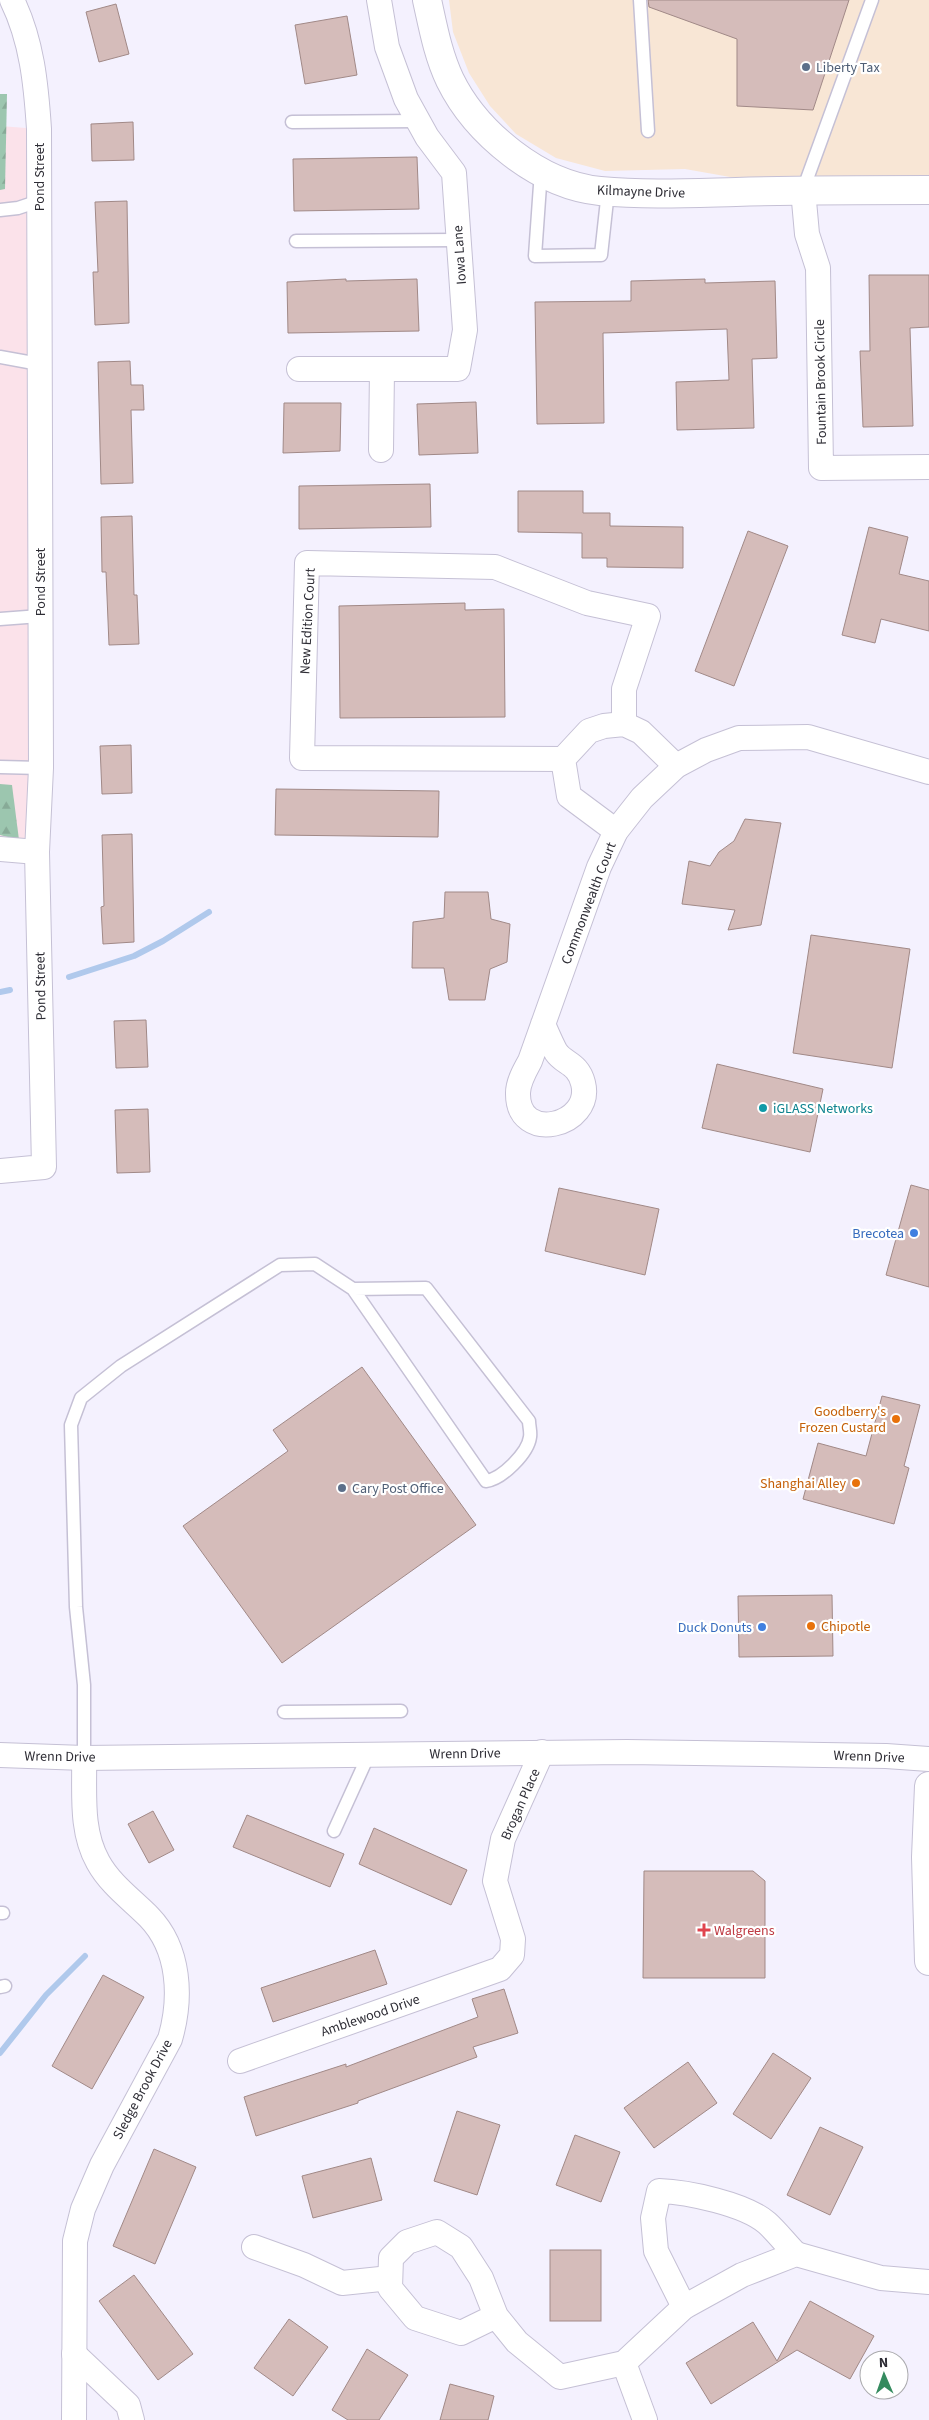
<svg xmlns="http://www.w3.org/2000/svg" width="929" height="2420" viewBox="0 0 929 2420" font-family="'Source Sans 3',sans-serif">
<defs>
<pattern id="forest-firs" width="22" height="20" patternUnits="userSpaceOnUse" patternTransform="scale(1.25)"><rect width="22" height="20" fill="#9cc6af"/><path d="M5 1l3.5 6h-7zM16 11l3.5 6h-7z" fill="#87aa97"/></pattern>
</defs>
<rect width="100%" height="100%" fill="#f4f1fe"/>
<path fill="#f8e6d5" d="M449,0H929V190H803L685,169L605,171L556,158L516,134L490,106L469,73L453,32Z"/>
<path fill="#fbe2ea" d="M0,126L39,129L37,852L0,845Z"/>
<g fill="url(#forest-firs)">
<path d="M0,94H7L5,189L0,190Z"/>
<path d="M0,784L12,785L19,840L0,835Z"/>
</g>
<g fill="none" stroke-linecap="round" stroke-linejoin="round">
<g stroke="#b0c9ec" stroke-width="6">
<path d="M69,977L134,956L163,941L209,912"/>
<path d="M0,992L10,990"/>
<path d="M0,2053L46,1995L85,1956"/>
</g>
</g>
<g fill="#d5bcba" stroke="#a18987">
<path d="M648,0H849L813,110L737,106V39L649,7Z"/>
<path d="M116,4L129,54L99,62L86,12Z"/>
<path d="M347,16L357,75L305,84L295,25Z"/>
<path d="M133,122L134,160L92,161L91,124Z"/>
<path d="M417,157L419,209L294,211L293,159Z"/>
<path d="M127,201L129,323L95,325L93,272H98L95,202Z"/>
<path d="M869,275H929V327L910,328L913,426L863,427L860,351H870Z"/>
<path d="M346,279V281L417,279L419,331L288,333L287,282Z"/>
<path d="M705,279V283L775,281L777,358L752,359L754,428L677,430L676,382L729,380L727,329L603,333L604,423L537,424L535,302L631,301V281Z"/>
<path d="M130,361L131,385H143L144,410H131L133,483L101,484L98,362Z"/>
<path d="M476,402L478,453L419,455L417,404Z"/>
<path d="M284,403H341L340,451L283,453Z"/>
<path d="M430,484L431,527L299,529V486Z"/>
<path d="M518,491H583V513H610V526L683,527V568L607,567V558H582V533L518,532Z"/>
<path d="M132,516L134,595H137L139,644L109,645L106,572H102L101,517Z"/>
<path d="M869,527L908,537L899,574L929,581V631L881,619L875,643L842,635Z"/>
<path d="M748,531L788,546L734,686L695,671Z"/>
<path d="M465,603V610L504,609L505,717L340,718L339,606Z"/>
<path d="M131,745L132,793L102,794L100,746Z"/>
<path d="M276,789L439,791L438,837L275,835Z"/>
<path d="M745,819L781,823L761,925L728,930L735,910L682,904L689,861L710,866L719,852L734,841Z"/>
<path d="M132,834L134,942L103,944L101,907L104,906L102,835Z"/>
<path d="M445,892H488L491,919L510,924L507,962L490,969L485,1000H449L444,968H412L413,922L444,918Z"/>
<path d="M811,935L910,949L892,1068L793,1053Z"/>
<path d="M146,1020L148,1067L116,1068L114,1021Z"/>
<path d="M717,1064L823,1089L810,1152L702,1128Z"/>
<path d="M148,1109L150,1172L117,1173L115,1110Z"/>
<path d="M911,1185L929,1190V1287L886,1275Z"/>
<path d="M559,1188L659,1209L645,1275L545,1251Z"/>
<path d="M362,1367L476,1525L282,1663L183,1526L288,1451L273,1430Z"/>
<path d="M882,1396L920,1405L904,1466L909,1468L894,1524L803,1499L818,1443L866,1456Z"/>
<path d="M832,1595L833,1656L739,1657L738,1596Z"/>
<path d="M153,1811L174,1850L149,1863L128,1824Z"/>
<path d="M247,1815L344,1854L330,1887L233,1847Z"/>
<path d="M374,1828L467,1870L451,1905L359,1864Z"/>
<path d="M644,1871H753L765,1881V1978H643Z"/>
<path d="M375,1950L387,1984L273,2022L261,1988Z"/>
<path d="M103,1975L144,1997L92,2089L52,2066Z"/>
<path d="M504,1989L518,2033L473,2047L477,2057L358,2101V2103L256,2136L244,2097L346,2064V2067L478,2017L472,1999Z"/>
<path d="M773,2053L811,2078L771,2139L733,2114Z"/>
<path d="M688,2062L717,2103L654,2148L624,2108Z"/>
<path d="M457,2111L500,2125L477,2195L434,2181Z"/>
<path d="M820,2127L863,2147L830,2215L787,2195Z"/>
<path d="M575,2135L620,2152L601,2202L556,2185Z"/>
<path d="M154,2149L196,2167L155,2264L113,2246Z"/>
<path d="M371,2158L382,2200L313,2218L302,2176Z"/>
<rect x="550" y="2250" width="51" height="71"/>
<path d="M134,2275L193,2354L158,2380L99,2301Z"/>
<path d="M810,2301L874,2336L850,2379L797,2350L711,2404L686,2363L753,2322L777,2361Z"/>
<path d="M289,2319L328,2347L293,2396L254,2368Z"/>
<path d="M367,2349L408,2375L379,2420H348L332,2410Z"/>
<path d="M450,2384L494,2396L488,2420H440Z"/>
</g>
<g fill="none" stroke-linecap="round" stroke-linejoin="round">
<defs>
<g id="service">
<path d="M640,0L648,131"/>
<path d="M292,122L418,121"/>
<path d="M541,171L535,256L601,255L608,191"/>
<path d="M803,190L872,0"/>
<path d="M0,210L18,208L39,201"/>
<path d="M296,241L458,240"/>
<path d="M0,357L39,364"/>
<path d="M0,619L40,616"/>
<path d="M0,767L41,768"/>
<path d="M284,1712L401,1711"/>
<path d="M84,1758V1685L76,1607L71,1425L81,1398L121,1366L280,1265L315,1264L353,1289L426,1288L529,1421C529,1426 531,1432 530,1437C528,1453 502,1479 486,1481L353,1289"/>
<path d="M334,1831L369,1754"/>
<path d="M0,1913H3"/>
<path d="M0,1987L5,1986"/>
</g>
<g id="minor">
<path d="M803,190L807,234L818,268L821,468L929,467"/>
<path d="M299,369H458L465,330L454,173L427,137L406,99L387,47L379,0"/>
<path d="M381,450L382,369"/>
<path d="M563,759L302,758L307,563L495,567L587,603L648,616L624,689V724"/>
<path d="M616,831L569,796L563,759L589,731L604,726L624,724L641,732L676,766"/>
<path d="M0,849L37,852"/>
<path d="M543,1024C547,1033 551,1043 556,1052C564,1064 578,1063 583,1083C594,1126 517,1145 518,1093C518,1082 525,1070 530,1061L599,867L616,831L642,798L676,766L706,750L739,738L808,737L929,772"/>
<path d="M0,1171L44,1167L37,852L41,768L39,129C36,84 32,41 12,0"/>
<path d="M0,1755L84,1758L627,1752L886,1756L929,1759"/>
<path d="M240,2061L500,1969L512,1955L513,1939L495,1881L503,1839L542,1752"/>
<path d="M254,2247L304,2265L342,2283L390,2278"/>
<path d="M684,2307L656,2251L653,2218L659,2191C688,2192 745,2204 767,2223C777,2232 786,2244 796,2254"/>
<path d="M496,2316L461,2333L415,2318L390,2288L391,2258L407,2242L437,2232L461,2247L481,2278L496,2316L517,2342L560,2377L624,2363L684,2307L742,2275L796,2254L881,2278L929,2282"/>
<path d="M74,2354L128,2405L132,2420"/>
<path d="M624,2363L645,2420"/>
<path d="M74,2420L75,2241L83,2209L102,2165L170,2039C182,1998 180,1949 149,1917C131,1899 110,1884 98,1862C80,1830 85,1792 84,1758"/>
</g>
<path id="tertiary" d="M427,0C433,27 438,55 450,80C476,133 539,185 600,191C644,195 691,193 736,192C800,190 865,190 929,190"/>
<path id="secondary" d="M929,1786L926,1857L929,1961"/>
</defs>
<use href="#service" stroke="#c5c0d5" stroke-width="15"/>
<use href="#minor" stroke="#c5c0d5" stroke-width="26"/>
<use href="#tertiary" stroke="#c5c0d5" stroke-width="30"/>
<use href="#secondary" stroke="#c5c0d5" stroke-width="30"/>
<use href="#service" stroke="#fff" stroke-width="12"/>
<use href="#minor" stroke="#fff" stroke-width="24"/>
<use href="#tertiary" stroke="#fff" stroke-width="28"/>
<use href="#secondary" stroke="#fff" stroke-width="28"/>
</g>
<g fill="#5c6f8a" stroke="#fff" stroke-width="2">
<circle cx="806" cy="67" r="5"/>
<circle cx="342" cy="1488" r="5"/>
</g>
<circle fill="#0f9aa8" stroke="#fff" stroke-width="2" cx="763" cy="1108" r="5"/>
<g fill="#3f7fe0" stroke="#fff" stroke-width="2">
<circle cx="914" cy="1233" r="5"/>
<circle cx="762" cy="1627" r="5"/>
</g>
<g fill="#e8710a" stroke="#fff" stroke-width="2">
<circle cx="896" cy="1419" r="5"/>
<circle cx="856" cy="1483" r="5"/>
<circle cx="811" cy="1626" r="5"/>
</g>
<path fill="#e0444e" stroke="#fff" stroke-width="2" d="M701.5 1922.5h5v5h5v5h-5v5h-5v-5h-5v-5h5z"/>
<g text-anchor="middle" stroke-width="4.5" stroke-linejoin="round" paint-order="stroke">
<g font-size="14" fill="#4e5e75" stroke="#fff" text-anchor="start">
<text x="816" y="72">Liberty Tax</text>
<text x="352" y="1493">Cary Post Office</text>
</g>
<g font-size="14" fill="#2e2d35" stroke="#fff">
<text transform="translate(39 177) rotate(-90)" y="5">Pond Street</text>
<text transform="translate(641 191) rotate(2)" y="5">Kilmayne Drive</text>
<text transform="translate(459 255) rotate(-94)" y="5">Iowa Lane</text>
<text transform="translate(820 382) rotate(-91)" y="5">Fountain Brook Circle</text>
<text transform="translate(40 582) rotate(-90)" y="5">Pond Street</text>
<text transform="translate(307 621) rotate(-87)" y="5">New Edition Court</text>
<text transform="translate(588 903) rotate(-69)" y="5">Commonwealth Court</text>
<text transform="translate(40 986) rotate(-91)" y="5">Pond Street</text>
<text transform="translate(465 1753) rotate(-1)" y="5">Wrenn Drive</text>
<text transform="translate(60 1756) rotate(1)" y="5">Wrenn Drive</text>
<text transform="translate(869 1756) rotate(2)" y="5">Wrenn Drive</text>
<text transform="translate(520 1804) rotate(-66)" y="5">Brogan Place</text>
<text transform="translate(370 2015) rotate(-19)" y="5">Amblewood Drive</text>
<text transform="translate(142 2089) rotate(-62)" y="5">Sledge Brook Drive</text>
</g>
<g font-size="14" fill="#0d838f" stroke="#fff" text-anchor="start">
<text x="773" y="1113">iGLASS Networks</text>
</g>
<g font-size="14" fill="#366cbe" stroke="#fff" text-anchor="end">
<text x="904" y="1238">Brecotea</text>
<text x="752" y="1632">Duck Donuts</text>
</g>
<g font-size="14" fill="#c56008" stroke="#fff" text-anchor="end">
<text x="886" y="1416">Goodberry's<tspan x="886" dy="16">Frozen Custard</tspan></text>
<text x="846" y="1488">Shanghai Alley</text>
<text x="821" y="1631" text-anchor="start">Chipotle</text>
</g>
<g font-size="14" fill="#be3a42" stroke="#fff" text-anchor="start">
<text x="714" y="1935">Walgreens</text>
</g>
</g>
<g transform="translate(884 2375) rotate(358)"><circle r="24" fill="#ffffff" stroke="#ababae"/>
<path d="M0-4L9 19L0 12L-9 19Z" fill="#358b5f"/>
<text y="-8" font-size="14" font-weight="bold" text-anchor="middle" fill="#2e2d35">N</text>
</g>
</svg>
